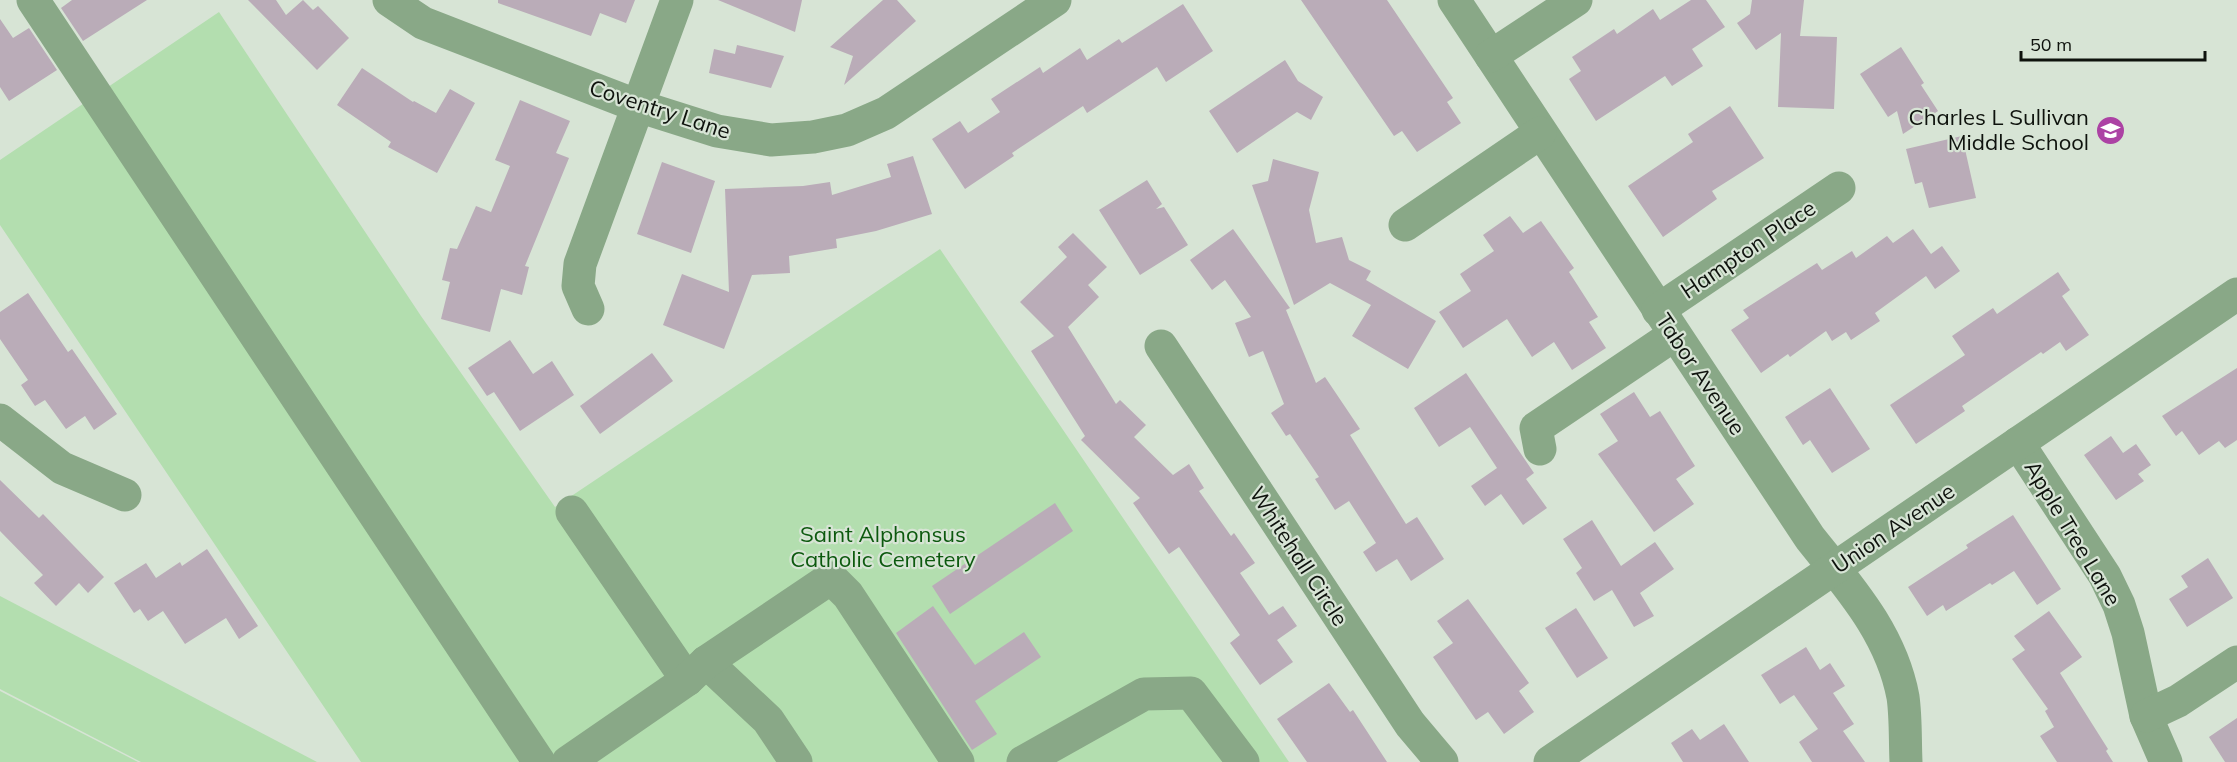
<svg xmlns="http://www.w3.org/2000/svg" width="2237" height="762" viewBox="0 0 2237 762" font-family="Mulish,sans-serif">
<rect width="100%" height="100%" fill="#d7e4d5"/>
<g fill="#b3deaf">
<path d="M219,12L421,316L555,507L940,249L1289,762H361L0,225V160Z"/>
<path d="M0,596L317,762H141L0,689Z"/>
<path d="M0,691L138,762H0Z"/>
</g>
<g fill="#baacb8">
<path d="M72,0H147L83,41L61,8Z"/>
<path d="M248,0H276L286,15L303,0L313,10L318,6L349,38L317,70Z"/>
<path d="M498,0H635L626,23L600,13L591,36L498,3Z"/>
<path d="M718,0H802L795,32Z"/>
<path d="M883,0H897L916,21L844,85L853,56L830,47Z"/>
<path d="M1301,0H1387L1453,98L1447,102L1461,123L1417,152L1402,131L1394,136Z"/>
<path d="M1691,0H1706L1725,27L1692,49L1703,66L1672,86L1665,76L1596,121L1569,79L1581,71L1572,57L1614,29L1617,34L1653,9L1660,20Z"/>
<path d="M1752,0H1804L1800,36L1837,37L1834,109L1778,107L1781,33L1756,50L1737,23L1750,14Z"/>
<path d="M1183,4L1213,51L1166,82L1157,67L1087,113L1083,106L1012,153L1014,156L965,189L932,139L960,121L968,133L1000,112L991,99L1040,67L1043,73L1080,48L1087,60L1119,39L1122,43Z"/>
<path d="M0,19L13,38L29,28L57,70L9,101L0,87Z"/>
<path d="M737,45L784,56L771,88L709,73L714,49L735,54Z"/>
<path d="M1901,47L1924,83L1921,85L1938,111L1903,134L1897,111L1888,117L1860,74Z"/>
<path d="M1285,60L1298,81L1323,97L1311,120L1297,112L1237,153L1209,111Z"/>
<path d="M362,68L413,102L414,101L436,113L450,89L475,103L437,173L388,147L391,142L337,105Z"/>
<path d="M520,100L570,121L556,153L569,158L525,266L529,267L522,295L501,289L490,332L441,319L450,282L442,280L450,248L457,249L476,206L491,212L510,166L495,160Z"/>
<path d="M1730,106L1764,158L1712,191L1717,199L1663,237L1628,186L1693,142L1688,134Z"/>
<path d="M1962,136L1976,198L1929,208L1922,182L1915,184L1906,149Z"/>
<path d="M913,156L932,214L876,231L836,239L837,248L789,256L790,273L752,275L724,349L663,325L682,274L729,292L725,189L803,186L830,182L832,195L891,177L887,164Z"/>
<path d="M1273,159L1319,172L1309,210L1316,243L1342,237L1349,260L1371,271L1366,280L1436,321L1408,369L1352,336L1371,305L1330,283L1294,305L1252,185L1268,181Z"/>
<path d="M662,162L715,181L691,253L637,234Z"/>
<path d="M1147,180L1162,204L1156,209L1164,207L1188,245L1140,275L1099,210Z"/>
<path d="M1510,216L1523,233L1541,221L1574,268L1569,272L1598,317L1589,322L1606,348L1572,370L1554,342L1532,357L1507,319L1463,348L1439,312L1471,291L1460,274L1494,251L1483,235Z"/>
<path d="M1233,229L1290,308L1286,310L1316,383L1325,377L1360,429L1350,435L1406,524L1417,517L1444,559L1411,581L1397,559L1376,572L1363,552L1376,543L1349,501L1335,510L1315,479L1319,477L1290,434L1286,436L1271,413L1284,404L1263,351L1249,357L1235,323L1251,317L1225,280L1212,290L1190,260Z"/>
<path d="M1913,229L1931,254L1942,246L1960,271L1935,289L1926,276L1875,313L1880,321L1851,340L1846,332L1832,341L1826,331L1790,357L1788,354L1761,373L1731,330L1749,318L1743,310L1817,263L1822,270L1852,251L1856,258L1887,236L1893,243Z"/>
<path d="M1073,233L1107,267L1088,285L1099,297L1068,327L1116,404L1120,400L1146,425L1134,437L1173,475L1189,464L1204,488L1199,491L1231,536L1234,533L1255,563L1240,573L1269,615L1283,606L1297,626L1277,640L1293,662L1260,685L1230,643L1240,635L1179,547L1169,554L1133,503L1140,498L1081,440L1085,436L1031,351L1054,336L1020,302L1067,257L1058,247Z"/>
<path d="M2058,272L2070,290L2062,296L2089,335L2066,351L2060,342L2043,354L2041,352L1962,406L1965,411L1916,444L1890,405L1965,355L1952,336L1993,308L1997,314Z"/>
<path d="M28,293L68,352L72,349L117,414L94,430L85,416L66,429L45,400L35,406L21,385L28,380L0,339V312Z"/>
<path d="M510,340L533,374L552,361L574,395L520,431L494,392L487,396L468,368Z"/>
<path d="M652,353L673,381L600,434L580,406Z"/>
<path d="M2237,368V440L2225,448L2219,441L2199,455L2182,431L2176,436L2162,416Z"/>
<path d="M1466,373L1534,473L1526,479L1547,508L1523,525L1501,494L1485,506L1471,486L1497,468L1470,427L1439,447L1414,408Z"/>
<path d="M1830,388L1870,449L1832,473L1810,440L1803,445L1785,417Z"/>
<path d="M1634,392L1650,417L1660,411L1695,466L1676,479L1694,504L1654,532L1598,454L1618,441L1600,414Z"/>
<path d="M2111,436L2123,453L2136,444L2151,465L2138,474L2144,481L2116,500L2084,455Z"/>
<path d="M0,480L39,518L43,514L104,577L88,593L79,583L56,606L34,583L43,575L0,531Z"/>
<path d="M1055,503L1073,531L950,614L932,586Z"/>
<path d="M2013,515L2061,589L2037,605L2014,571L1992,585L1990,583L1946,611L1943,605L1927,616L1908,587L1968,548L1966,545Z"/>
<path d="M1592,520L1621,566L1655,542L1674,569L1640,593L1654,616L1634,627L1612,590L1594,601L1576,573L1582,568L1563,539Z"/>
<path d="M207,549L258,626L239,639L226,618L185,644L163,611L148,621L140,609L134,613L114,583L146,563L156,578L180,562L182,566Z"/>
<path d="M2208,558L2233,598L2187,627L2169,599L2188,587L2181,576Z"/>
<path d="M1468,599L1529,683L1519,691L1534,712L1504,734L1488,712L1476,720L1433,657L1453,643L1437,621Z"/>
<path d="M933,606L975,665L1024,632L1041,657L975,701L997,734L972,750L896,633Z"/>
<path d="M1576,608L1608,658L1577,678L1545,628Z"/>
<path d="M2049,611L2082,657L2060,673L2108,749L2106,751L2113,762H2057L2040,736L2054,727L2045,711L2048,709L2012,659L2025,650L2014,636Z"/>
<path d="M1806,647L1820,670L1830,663L1845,686L1833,693L1854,724L1843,731L1865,762H1812L1799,742L1818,729L1794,695L1780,704L1761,675Z"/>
<path d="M1329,683L1350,712L1353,710L1387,762H1307L1277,719Z"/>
<path d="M2237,718V762H2225L2209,737Z"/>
<path d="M1724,724L1749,762H1683L1671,743L1692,729L1700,740Z"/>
</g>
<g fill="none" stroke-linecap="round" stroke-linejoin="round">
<g stroke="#89a887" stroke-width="33">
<path d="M33,0L539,762"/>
<path d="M389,0L423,23L638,106L717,131L771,140L813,137L847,130L886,113L1055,0"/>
<path d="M1454,0L1810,538C1849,587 1891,633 1903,697C1906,718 1905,741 1906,762"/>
<path d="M1491,56L1576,0"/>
<path d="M1405,225L1540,133"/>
<path d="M588,309L578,286L580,264L677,0"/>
<path d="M1658,310L1839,188"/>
<path d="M1161,346L1410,724L1442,762"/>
<path d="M0,420L62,468L125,495"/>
<path d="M2018,443L2105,576L2119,605L2128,633L2146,716L2166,762"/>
<path d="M1540,449L1536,428L1674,335"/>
<path d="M572,512L687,680"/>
<path d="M706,662L768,720L796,762"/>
<path d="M2146,716L2178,701L2237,662"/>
<path d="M568,762L687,680L706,662L831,578L848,595L958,762"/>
<path d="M1023,762L1144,694L1191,693L1243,762"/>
<path d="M1550,762L2237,294"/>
</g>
</g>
<defs>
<symbol id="school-disc" viewBox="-11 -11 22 22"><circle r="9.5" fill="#ac42a4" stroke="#d7e4d5"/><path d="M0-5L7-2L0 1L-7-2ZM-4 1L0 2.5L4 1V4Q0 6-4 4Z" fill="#fff"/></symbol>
</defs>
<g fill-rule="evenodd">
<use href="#school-disc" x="2094" y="114" width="33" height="33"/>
</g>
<g text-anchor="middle" stroke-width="4.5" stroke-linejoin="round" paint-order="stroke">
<g font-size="22" fill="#0e120d" stroke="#d7e4d5">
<text transform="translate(660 109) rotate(18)" y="8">Coventry Lane</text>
<text transform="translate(1748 249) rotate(-34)" y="8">Hampton Place</text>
<text transform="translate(1701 374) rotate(56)" y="8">Tabor Avenue</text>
<text transform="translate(1893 528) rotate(-34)" y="8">Union Avenue</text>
<text transform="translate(2073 533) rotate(59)" y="8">Apple Tree Lane</text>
<text transform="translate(1299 556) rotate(57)" y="8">Whitehall Circle</text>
</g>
<g font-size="22" fill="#0e120d" stroke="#d7e4d5" text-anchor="end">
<text x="2089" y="125">Charles L Sullivan<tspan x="2089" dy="25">Middle School</tspan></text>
</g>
<g font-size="22" fill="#0c590e" stroke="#d7e4d5">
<text x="883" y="542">Saint Alphonsus<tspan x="883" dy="25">Catholic Cemetery</tspan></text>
</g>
</g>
<path d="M2021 51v9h184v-9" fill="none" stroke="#0e120d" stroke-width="3"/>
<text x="2030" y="51" font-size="18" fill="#0e120d" stroke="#d7e4d5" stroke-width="4.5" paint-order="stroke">50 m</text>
</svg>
